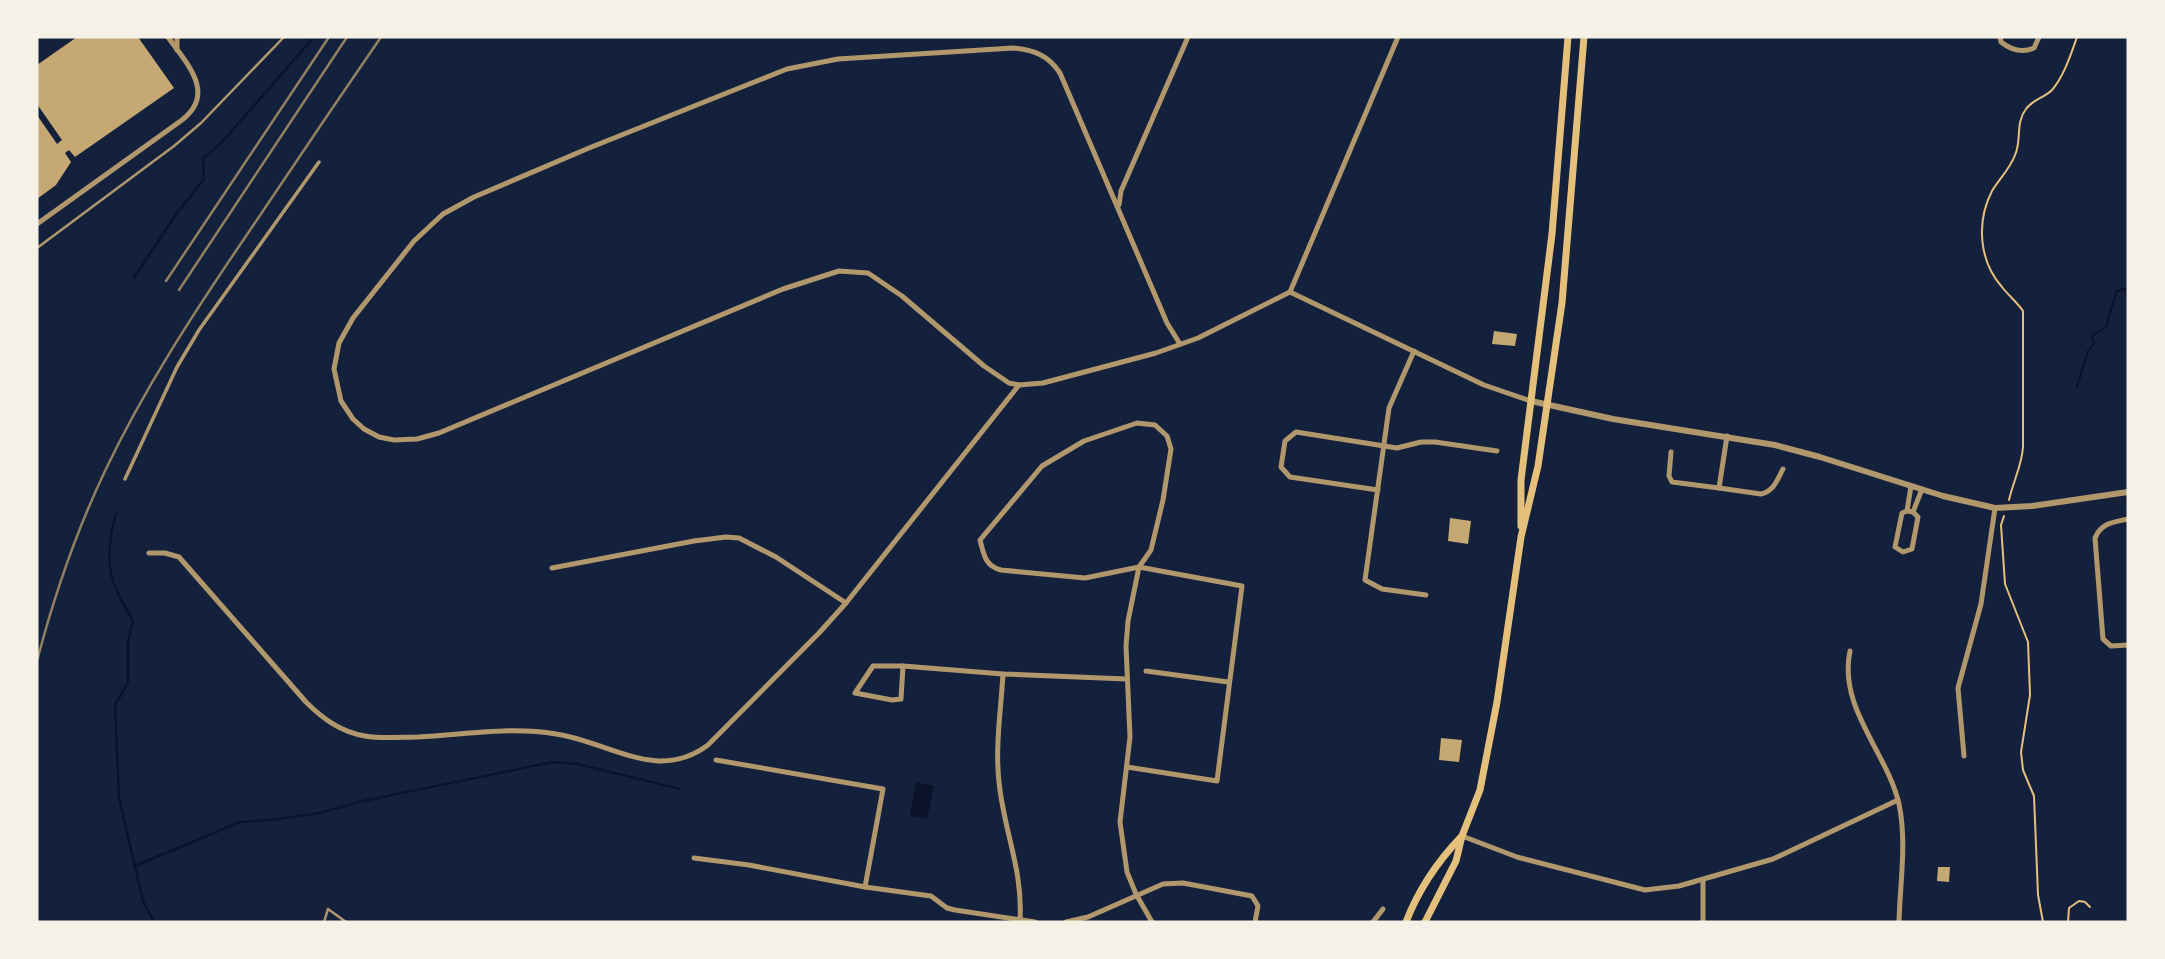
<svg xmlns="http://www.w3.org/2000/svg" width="2165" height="959" viewBox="0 0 2165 959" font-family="'Asap Condensed',sans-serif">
<rect width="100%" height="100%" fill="#14213d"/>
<path fill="#0b132b" d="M916,782L934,786L927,819L910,816Z"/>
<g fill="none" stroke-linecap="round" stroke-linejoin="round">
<g stroke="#0b132b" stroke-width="2.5">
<path d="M134,278L177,213L204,179L203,159L220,144L314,37"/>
<path d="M2077,386L2088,351L2094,344L2092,336L2107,326C2108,313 2114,305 2116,292L2123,289L2128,290"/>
<path d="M116,514C109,538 105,567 117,591C121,601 128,611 133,621L128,641V683L115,705L119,798L143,901L154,922"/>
<path d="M135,866L240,822L271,820L319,813L363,801L553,762L577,764L680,789"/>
</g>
</g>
<g fill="#c6a872">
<path d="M77,37H138L174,88L75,157L69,150L65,153L71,162L56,185L37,199V115L57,144L62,140L37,104V65Z"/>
<path d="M1494,331L1517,334L1515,346L1492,344Z"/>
<path d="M1450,518L1471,521L1468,544L1448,541Z"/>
<path d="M1441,738L1462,740L1459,762L1439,760Z"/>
<path d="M1938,867H1950L1949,882L1937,881Z"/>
</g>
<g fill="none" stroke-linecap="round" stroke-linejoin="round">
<g stroke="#e5c07b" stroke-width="2">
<path d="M2009,500C2013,482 2022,465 2023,447V311C2017,302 2009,296 2002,287C1979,261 1976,222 1992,191C1999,179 2010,169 2015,155C2022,140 2015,123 2026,109C2032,100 2044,98 2052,90C2064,76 2071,54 2077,37"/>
<path d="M2004,516L2001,525L2005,584L2028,642L2030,695L2021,752L2023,770L2034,796L2038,895L2043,922"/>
<path d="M2068,922L2069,908L2079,901L2085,902L2090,907"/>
</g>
<g stroke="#b1986c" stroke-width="2.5">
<path d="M37,248L174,146L201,123L284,37"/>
<path d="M324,922L328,909L346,922"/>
</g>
<path stroke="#b1986c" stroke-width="3.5" d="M125,479L177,367L199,330L319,162"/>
<g stroke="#b1986c" stroke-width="5">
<path d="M2000,37L2001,42C2011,50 2022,53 2034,48L2039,37"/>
<path d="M177,50V37"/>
<path d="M1119,205L1121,191L1188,37"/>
<path d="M37,224L182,120C217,93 186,63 168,37"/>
<path d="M1290,292L1398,37"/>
<path d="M1180,344L1167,323L1060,73C1048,55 1034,50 1013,48L838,59L787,69L589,148L474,197L443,214L414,241L353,318L339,343L334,369L341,401L353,419L364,429L379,437L394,440L417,439L439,433L783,289L839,271L868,273L902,296L984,366L1009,383L1019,385L1043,383L1156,353L1198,338L1290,292L1484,385L1531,401"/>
<path d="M1414,351L1389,408L1365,580L1382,589L1426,595"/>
<path d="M1137,423L1155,425L1167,436L1171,449L1163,500L1151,550L1139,567L1085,578L1001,570C985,566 984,555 980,540L1042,466L1084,441Z"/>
<path d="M1671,452L1669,476L1672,482L1719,488L1727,436"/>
<path d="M1719,488L1761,494C1774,491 1777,480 1783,469"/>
<path d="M1378,490L1290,477L1281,467L1285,441L1296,432L1397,448L1421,442H1435L1497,451"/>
<path d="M1907,511L1913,512L1918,517L1912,549L1903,552L1895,547L1902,513L1907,511L1911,486"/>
<path d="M1913,512L1922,489"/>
<path d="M2128,519C2114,522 2101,523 2095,538L2103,639L2111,646L2128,645"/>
<path d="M149,553H165L179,557L306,702C323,719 341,732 365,736C382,739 400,737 418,737C464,735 510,726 556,734C610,742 657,783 708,745L819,633L846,603L1019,385"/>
<path d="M552,568L694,541L726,537L739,538L776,557L846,603"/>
<path d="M1850,651C1838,708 1887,752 1899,804C1907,842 1900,883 1899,922"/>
<path d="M873,666H903L901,699L892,700L855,693Z"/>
<path d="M903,666L1003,674L1126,679"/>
<path d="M1146,671L1228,682"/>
<path d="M1003,674C1001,709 995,747 999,782C1004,832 1023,869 1020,920"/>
<path d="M1964,756L1958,688L1981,604L1995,508"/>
<path d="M716,760L883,789L865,887"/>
<path d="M1127,767L1217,781L1242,586L1139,567L1128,621L1126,646L1130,737L1120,822L1127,872L1136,894L1152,922"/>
<path d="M1462,836L1517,857L1645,890L1679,886L1773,859L1898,800"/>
<path d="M694,858L749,865L865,887L931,896L947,908L955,910L1035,922"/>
<path d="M1066,922L1088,917L1163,884L1183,883L1252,896L1258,906L1255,922"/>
<path d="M1373,922L1383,909"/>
<path d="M1703,922V880"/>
</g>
<path stroke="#b1986c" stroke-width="6" d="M1531,401L1613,419L1775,445L1820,457L1943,496L1995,508L2032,506L2128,492"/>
<g stroke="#e5c07b" stroke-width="7">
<path d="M1521,526V480L1552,234L1568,37"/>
<path d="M1406,922C1418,891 1438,861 1461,837"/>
<path d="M1425,922L1456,861L1462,836L1480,790L1497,702L1521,537L1538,466L1562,303L1584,37"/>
</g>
<g stroke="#918062" stroke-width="2.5">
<path d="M166,281L329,37"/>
<path d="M179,290L347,37"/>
<path d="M37,661C54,596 76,532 105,471C144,389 193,314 244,239C289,172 335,104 381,37"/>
</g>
</g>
<rect width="2165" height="959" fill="none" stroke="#f6f1e7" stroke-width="77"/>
</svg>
